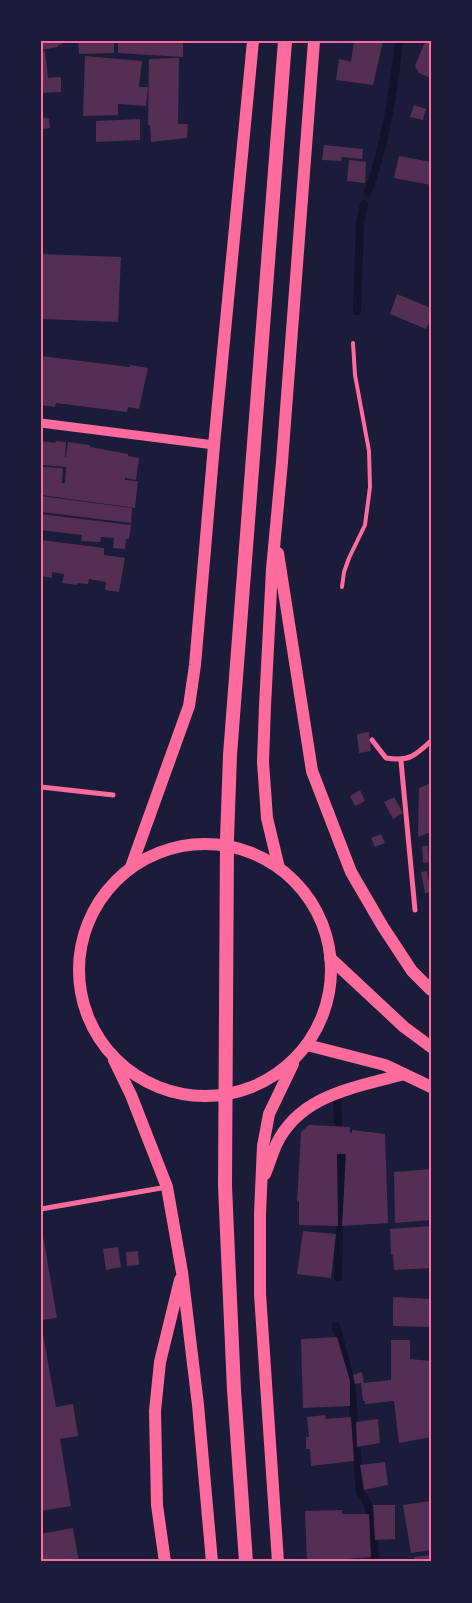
<svg xmlns="http://www.w3.org/2000/svg" width="472" height="1603" viewBox="0 0 472 1603" font-family="'Source Sans 3',sans-serif">
<rect width="100%" height="100%" fill="#1b1b3a"/>
<g fill="none" stroke-linecap="round" stroke-linejoin="round">
<g stroke="#12122b" stroke-width="8">
<path d="M368,192C386,143 393,93 399,41"/>
<path d="M357,311L360,224L364,204"/>
<path d="M337,1095L338,1126"/>
<path d="M340,1227L341,1154"/>
<path d="M338,1277L339,1234"/>
<path d="M336,1326L351,1382L360,1492C376,1510 373,1539 375,1562"/>
</g>
</g>
<g fill="#542f53">
<path d="M41,41H61L62,44L58,45V47L41,50Z"/>
<path d="M78,41H114V53L79,54Z"/>
<path d="M118,41H183V57L118,53Z"/>
<path d="M354,41H383L373,85L336,80L339,59L351,62Z"/>
<path d="M431,41V78L419,73L415,66L424,44Z"/>
<path d="M45,51L48,78L61,77V92L41,93V52Z"/>
<path d="M85,56L142,61L139,87H148L146,106L118,104V115L83,116Z"/>
<path d="M179,58L178,124H188L187,138L151,142L150,125H148L149,59Z"/>
<path d="M414,105L426,109L423,120L410,117Z"/>
<path d="M41,117L49,119L50,128L41,129Z"/>
<path d="M140,119V140L96,142V121Z"/>
<path d="M324,145L363,149L362,159L342,157L341,161L322,160Z"/>
<path d="M399,156L431,162V185L394,178Z"/>
<path d="M349,160L366,162L365,183L347,181Z"/>
<path d="M41,254L121,257L118,322L41,319Z"/>
<path d="M397,294L431,308V318L426,329L390,314Z"/>
<path d="M41,356L130,367V365L148,368L139,409L128,407L127,412L56,403L55,407L41,405Z"/>
<path d="M41,441L55,443L56,441L66,442L65,457H66L68,442L90,445V447L128,454V456L139,458L136,480L125,478V480L138,481L135,508L41,495V467L63,468L62,483H65L66,467L41,465Z"/>
<path d="M41,496L132,508L131,523L41,512Z"/>
<path d="M41,514L131,525L129,539H126L125,549L113,548L114,538L101,537L100,542L81,541L82,535L41,530Z"/>
<path d="M41,540L104,548V555L125,558L119,592L105,590L106,582L89,579L88,584L77,583V585L62,583L64,574L52,572V578L41,576Z"/>
<path d="M369,732L371,751L359,753L357,734Z"/>
<path d="M431,783V832L418,837L419,788Z"/>
<path d="M360,790L365,801L355,806L350,796Z"/>
<path d="M394,797L403,813L393,819L384,802Z"/>
<path d="M381,834L385,843L375,847L371,838Z"/>
<path d="M422,846H428L429,862L423,863Z"/>
<path d="M427,871L431,892L425,893L421,872Z"/>
<path d="M309,1125L350,1127V1132L352,1133V1130L385,1134L388,1223L342,1226L346,1154H337L338,1226L299,1225V1201L297,1202L301,1132Z"/>
<path d="M431,1169V1220L395,1223L394,1172Z"/>
<path d="M41,1224L57,1318L41,1320Z"/>
<path d="M431,1226V1268L394,1270L393,1255H391L390,1229Z"/>
<path d="M303,1231L336,1234L331,1278L297,1274Z"/>
<path d="M118,1247L121,1267L106,1270L103,1249Z"/>
<path d="M138,1251L139,1265L127,1266L126,1252Z"/>
<path d="M393,1297L431,1299V1327L393,1326Z"/>
<path d="M41,1324L56,1407L73,1404L78,1436L60,1439L71,1506L41,1511Z"/>
<path d="M337,1337L350,1381V1406L303,1408L301,1339Z"/>
<path d="M391,1340H410V1359L431,1361V1437L399,1443L394,1401L365,1404V1401H363L361,1383L355,1384L353,1375L362,1372L364,1383L391,1380Z"/>
<path d="M325,1415L326,1419L351,1417L354,1461L311,1466L310,1449H306V1437H309L307,1417Z"/>
<path d="M378,1419L380,1443L357,1447L356,1422Z"/>
<path d="M385,1462L388,1485L364,1490L360,1465Z"/>
<path d="M431,1501V1550L411,1553L403,1505Z"/>
<path d="M373,1505H395V1539L375,1540Z"/>
<path d="M342,1510V1514H369L371,1557L307,1562L305,1511Z"/>
<path d="M73,1528L79,1562H43L41,1534Z"/>
<path d="M431,1555V1562H415L414,1557Z"/>
</g>
<g fill="none" stroke-linecap="round" stroke-linejoin="round">
<path stroke="#ff6b9d" stroke-width="4" d="M342,587L344,572L349,558L365,525L370,487L369,451L355,375L353,343"/>
<g stroke="#ff6b9d" stroke-width="5">
<path d="M372,740L386,758C408,762 415,756 431,741"/>
<path d="M401,761L415,910"/>
<path d="M41,787L113,795"/>
<path d="M41,1209L167,1187"/>
</g>
<path stroke="#ff6b9d" stroke-width="9" d="M41,423L214,445"/>
<g stroke="#ff6b9d" stroke-width="12">
<path d="M278,553L312,771L351,872L383,927L412,971L431,990"/>
<circle cx="205" cy="970" r="126"/>
<path d="M131,867L189,706L195,665L214,445L253,41"/>
<path d="M279,868L267,818L263,762L265,706L272,569L282,462L314,41"/>
<path d="M330,958L404,1027L431,1047"/>
<path d="M307,1045L385,1065L431,1087"/>
<path d="M114,1060L131,1095L167,1187L182,1272L198,1405L212,1562"/>
<path d="M265,1174C269,1165 272,1154 276,1145C300,1094 355,1088 404,1074"/>
<path d="M165,1562L157,1505L155,1411L160,1362L180,1280"/>
<path d="M278,1562L260,1294V1213L263,1146L269,1114L293,1064"/>
</g>
<path stroke="#ff6b9d" stroke-width="14" d="M246,1562L234,1390L225,1186L227,839L230,755L285,41"/>
</g>
<rect width="472" height="1603" fill="none" stroke="#1b1b3a" stroke-width="85"/>
<rect x="42" y="42" width="388" height="1518" fill="none" stroke="#ff6b9d" stroke-width="2"/>
</svg>
